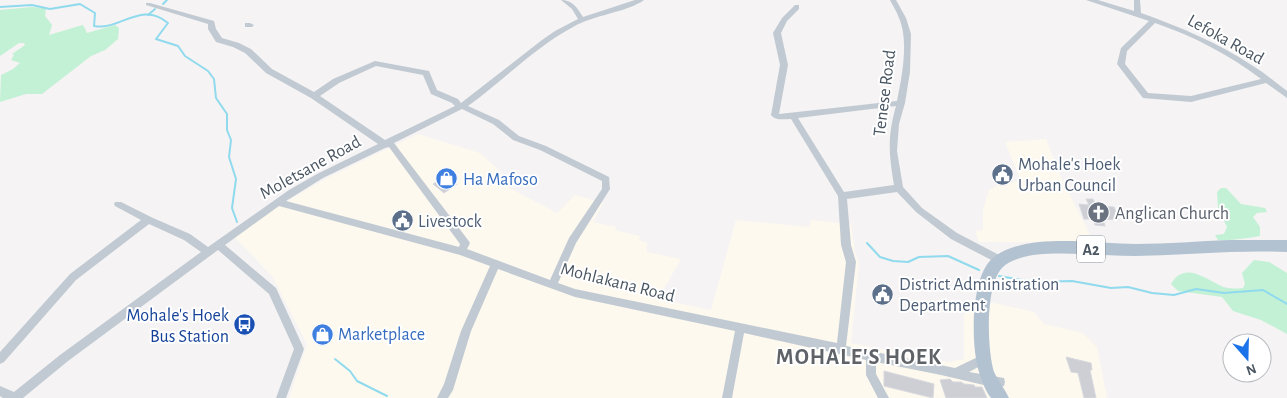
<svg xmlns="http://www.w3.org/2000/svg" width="1287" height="398" viewBox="0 0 1287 398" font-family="'Alegreya Sans',sans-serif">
<rect width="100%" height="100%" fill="#f5f3f3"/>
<g fill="#fdf9ef">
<path d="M418,134L480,153L500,171L508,187L557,213L575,195L603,203L593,222L616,227L615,230L640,236L639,240L647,243V252L681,259L658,299L711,310L736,220L810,227L811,220L851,224L855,253L859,263L851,343L948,362L964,359V315L968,305L994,303L1034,312L1044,324L1083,333L1097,347L1107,398H289L307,344L272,276L235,238L272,210L327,178Z"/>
<path d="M1046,139L1060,175L1094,243L979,242L975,231L983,230V210L989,190L1002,183L1021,181L1005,142Z"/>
</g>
<g fill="#c3f1d5">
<path d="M32,7L46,8L45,16L52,25L49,35L79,26L83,25L87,33L115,25L119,28L118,39L105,50L91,56L42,94H26L0,102L1,75L13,69L20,63L11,60L14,55L12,54L25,45L24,43H19L0,56V10Z"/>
<path d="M1221,188H1226L1241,204L1265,208L1267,212L1257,213L1253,217L1260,227V236C1246,238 1232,241 1218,240L1215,235L1224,234L1227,227L1218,209L1217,192Z"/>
<path d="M1254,260L1269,262L1287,273V334L1261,320L1233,311L1222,297L1178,291L1171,284C1184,262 1203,277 1219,285C1227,289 1234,289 1243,288L1245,284L1242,273Z"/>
</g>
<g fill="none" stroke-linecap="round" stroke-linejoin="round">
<g stroke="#90daee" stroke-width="2">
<path d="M163,4L167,0"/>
<path d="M0,7L32,5L50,9L80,4L95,13L94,26C120,31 141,0 168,23L156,39L178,46L185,56L208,71L214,79L216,98L227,114V130L231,140L229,157L236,179L232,208L237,222"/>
<path d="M148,15L155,9"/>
<path d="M867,243L880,257L893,261L908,262L919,257L948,256L979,270"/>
<path d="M999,276L1034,282L1072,281L1111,288L1128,287L1152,293L1174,295L1196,289L1224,293L1263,290L1287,304"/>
<path d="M335,359L350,371L357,381L387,396"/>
</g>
</g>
<g fill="#cdcfd5" stroke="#d7d9de">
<path d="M448,175L457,184L444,193L433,184Z"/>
<path d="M1086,199H1093L1096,206L1114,207L1119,220L1103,219L1105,226L1095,225L1093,219H1084L1079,204L1089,205Z"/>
<path d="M398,215L412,220L407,228L393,223Z"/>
<path d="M1066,357L1091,363L1092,370H1090L1096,398H1084L1078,373L1071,372Z"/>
<path d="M884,371L934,384L933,398L884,386Z"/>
<path d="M950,379L953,382H961L964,384L974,385L975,387H982L987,398H946L940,380Z"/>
</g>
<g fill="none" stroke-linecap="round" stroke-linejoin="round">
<g fill="#c1cad2" fill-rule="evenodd">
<path d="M561,0C572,0 577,7 583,17L635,0H644C628,12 593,15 573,27C534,48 504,80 468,106L499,120L519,136L546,146L609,177L610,189L576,243L558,283L575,289L837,343L846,262L841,245L838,196L791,119C783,119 776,121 771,115L780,65L773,33L782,18L795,5H799V9L787,21L781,33L788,65L779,114L897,101C902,76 909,41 899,18C897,12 893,6 890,0H896L906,18L911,34L910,72L905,103L899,124L897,151L903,187L922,208L957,233L1003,257L1005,260L1003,263L1000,264L997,263L951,239L916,212L897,192L847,199L851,245L856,262L846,346L955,368L984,354L988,356L989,359L988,362L969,372L1004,378L1005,382L1004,386L1000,387L988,386L941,375L876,362V374L889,398H878L866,375V360L744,333L732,398H722L735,331L575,297L498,269L471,331L453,390L448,398H437L444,384L461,331L490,266L460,255L279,206L225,245L276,288L304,349L286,398H276L294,349L269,294L218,250L68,361L23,398H3L0,396V386L14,392L60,355L201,252L184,240L149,224L76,280L4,362L0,364V352L70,274L141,220L115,206L114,204L115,202H121L153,218L190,234L208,247L289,190L317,174L378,144L311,98L266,73L245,53L233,47L216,42L208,29V24L146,5V3H150L214,21L216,29L222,38L239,43L251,49L272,69L314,92L333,79L375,61L429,71L437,90L458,99L461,103L542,40L555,31L578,19L572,9ZM376,66L423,75L431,94L452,103L455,106L385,140L320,96L339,83ZM896,106C887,138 889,154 894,185L844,192L798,118ZM462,109L493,124L513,140L540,150L602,181V189L569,238L550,280L467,249L470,243L468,240L394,143ZM389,147L460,244L459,247L286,201L323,178L385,148Z"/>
<path d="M1086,0H1098L1134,11V0H1140L1141,13C1180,27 1219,43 1253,66C1266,74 1275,82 1287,91V98L1266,83L1191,102L1143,98L1117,64L1121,48L1149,21ZM1155,23C1193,36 1230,55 1261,79L1191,96L1148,93L1125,64L1127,51Z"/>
<path d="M245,23H250L254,25L252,27H245Z"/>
</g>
<path fill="#b3c2d1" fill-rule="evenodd" d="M1230,240H1287V252C1236,250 1186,255 1135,256C1101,256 1067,251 1033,255C1023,257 1009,260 1002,268C985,286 987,349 994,372C998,381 1005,389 1009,398H991L988,394C974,369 973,341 974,313C976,295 979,269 994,257C1026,232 1097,244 1136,244C1167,244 1199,241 1230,240Z"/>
</g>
<defs>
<symbol id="civic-disc" viewBox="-11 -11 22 22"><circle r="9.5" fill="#5c6f8a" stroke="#fff"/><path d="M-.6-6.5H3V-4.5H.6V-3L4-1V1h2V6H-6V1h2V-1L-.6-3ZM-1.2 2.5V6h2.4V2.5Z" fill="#fff"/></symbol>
<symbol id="shop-disc" viewBox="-11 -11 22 22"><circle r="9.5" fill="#3f7fe0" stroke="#fff"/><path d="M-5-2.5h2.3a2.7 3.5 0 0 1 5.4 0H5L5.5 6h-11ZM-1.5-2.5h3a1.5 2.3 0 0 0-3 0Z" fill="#fff"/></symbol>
<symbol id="church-disc" viewBox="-11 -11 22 22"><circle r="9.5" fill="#6b7280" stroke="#fff"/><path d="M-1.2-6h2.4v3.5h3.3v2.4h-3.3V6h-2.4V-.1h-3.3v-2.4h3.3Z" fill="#fff"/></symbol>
<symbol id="bus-disc" viewBox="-11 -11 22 22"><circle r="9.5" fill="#1a4fb4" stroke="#fff"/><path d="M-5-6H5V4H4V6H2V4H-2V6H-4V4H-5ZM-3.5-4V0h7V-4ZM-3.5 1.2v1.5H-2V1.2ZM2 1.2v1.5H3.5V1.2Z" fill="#fff"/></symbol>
</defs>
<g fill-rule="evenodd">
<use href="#civic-disc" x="990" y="162" width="25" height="25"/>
<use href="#shop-disc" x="434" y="166" width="25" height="25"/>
<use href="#church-disc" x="1086" y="200" width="25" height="25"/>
<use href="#civic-disc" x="390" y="208" width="25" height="25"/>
<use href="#civic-disc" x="870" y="282" width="25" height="25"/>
<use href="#bus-disc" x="232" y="312" width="25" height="25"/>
<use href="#shop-disc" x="310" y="322" width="25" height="25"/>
</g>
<g text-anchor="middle" stroke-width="4" stroke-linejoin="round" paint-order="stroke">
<rect fill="#fff" stroke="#808990" stroke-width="1" x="1077" y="235.5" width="28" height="27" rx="4"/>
<g font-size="16" font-weight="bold" fill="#4a5661">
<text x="1091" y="255">A2</text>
</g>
<g font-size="18" fill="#4a5661" stroke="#fff">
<text transform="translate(1226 39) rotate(29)" y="6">Lefoka Road</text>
<text transform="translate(884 93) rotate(-83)" y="6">Tenese Road</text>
<text transform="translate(310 167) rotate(-29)" y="6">Moletsane Road</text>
<text transform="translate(618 282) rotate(14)" y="6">Mohlakana Road</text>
</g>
<g font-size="18" fill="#4e5e75" stroke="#fff" text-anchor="start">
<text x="1018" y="170">Mohale's Hoek<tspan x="1018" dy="21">Urban Council</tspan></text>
<text x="418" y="227">Livestock</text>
<text x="899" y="290">District Administration<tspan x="899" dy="21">Department</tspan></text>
</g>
<g font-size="18" fill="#366cbe" stroke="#fff" text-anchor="start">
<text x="463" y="185">Ha Mafoso</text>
<text x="338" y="340">Marketplace</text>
</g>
<g font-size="18" fill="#5b616d" stroke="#fff" text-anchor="start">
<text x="1115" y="219">Anglican Church</text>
</g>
<g font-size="18" fill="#164399" stroke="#fff" text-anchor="end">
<text x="229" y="321">Mohale's Hoek<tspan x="229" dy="21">Bus Station</tspan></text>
</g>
<g font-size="22" font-weight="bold" letter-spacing="1" fill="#5f6368" stroke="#fff">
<text x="859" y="364">MOHALE'S HOEK</text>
</g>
</g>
<g transform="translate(1247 358) rotate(160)"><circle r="24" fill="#ffffff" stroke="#b7bbc0"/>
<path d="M0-4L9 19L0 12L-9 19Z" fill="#1a73e8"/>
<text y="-8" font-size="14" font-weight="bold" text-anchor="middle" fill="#4a5661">N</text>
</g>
</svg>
